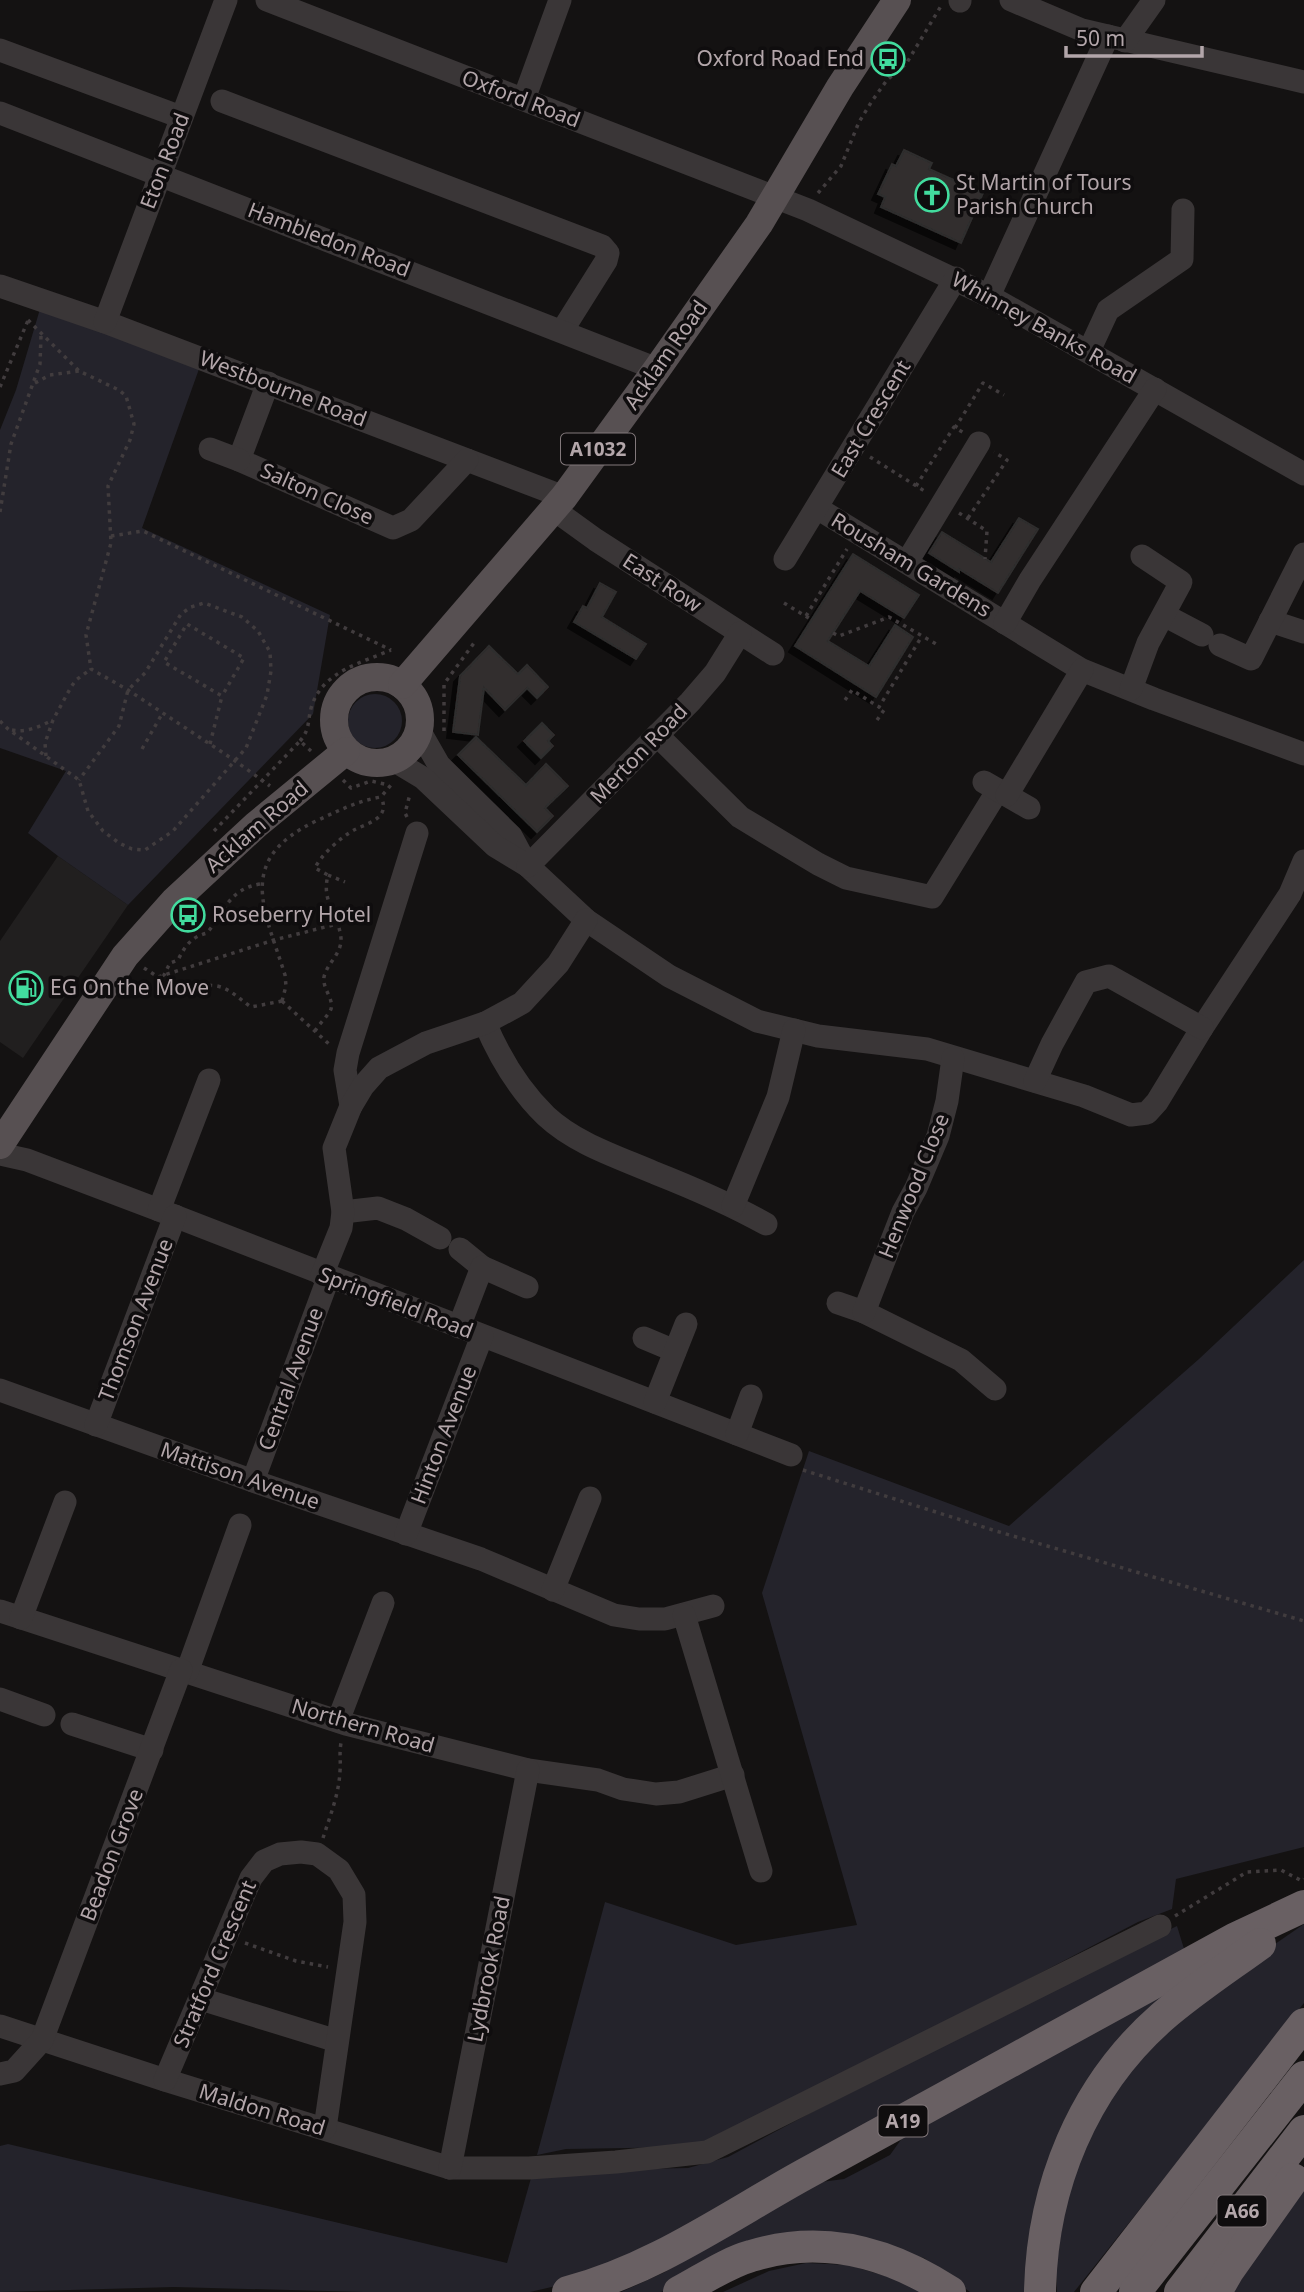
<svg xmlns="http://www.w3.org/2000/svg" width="1304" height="2292" viewBox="0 0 1304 2292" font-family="'Noto Sans',sans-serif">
<defs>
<filter id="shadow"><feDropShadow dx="-6" dy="6" stdDeviation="0" flood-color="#0009"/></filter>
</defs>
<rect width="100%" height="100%" fill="#141212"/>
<path fill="#211f1f" d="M58,856L128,905L23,1058L0,1042V941Z"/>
<g fill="#24232b">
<path d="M40,309L199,369L142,528L330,615L313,714L128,905L58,856L28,833L66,771L0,748V430L16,390Z"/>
<circle cx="375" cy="721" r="27"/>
<path d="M1304,1260V1847L1176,1879L1172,1909L1138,1922L724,2138L689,2147L566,2149L537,2155L605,1902L736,1945L857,1925L762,1593L809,1451L1009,1526L1199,1359Z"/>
<path d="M1304,1924V2003L1074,2292H1057L1056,2268L1071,2165L1121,2074L1214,1986Z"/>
<path d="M1177,1926L1185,1952L599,2276L530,2292H363L174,2287L0,2292V2146L8,2144L507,2263L533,2171L688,2168L728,2157L1013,2005Z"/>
<path d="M1223,1956L1102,2069L1033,2292H970L924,2258L847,2237L661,2292H621L663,2273L821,2182L844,2179L890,2155L905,2134Z"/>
<path d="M1304,2170V2292H1227Z"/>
<path d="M806,2263L849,2265L898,2280L924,2292H723L769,2271Z"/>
</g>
<g fill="#302e2e" stroke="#2f2d2d" stroke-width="2" filter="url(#shadow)">
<path d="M904,150L932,163L929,169L983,193L961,243L881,207L885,197L878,194L892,164L896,166Z"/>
<path d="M1019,518L1038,529L998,593L959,569V572L929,553L942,532L991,562Z"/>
<path d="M853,554L919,595L904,618L860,591L828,641L869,666L895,625L913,637L876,697L795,646Z"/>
<path d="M600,583L616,592L602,617L646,644L636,659L574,622L583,606L587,608Z"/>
<path d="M489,646L518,674L527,665L548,687L537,698L527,688L505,710L484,688L478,735L453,732L460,676Z"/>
<path d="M542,723L554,735L548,741L553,746L541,758L524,741Z"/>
<path d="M476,737L526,785L546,764L568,786L545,808L553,816L537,832L458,755Z"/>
</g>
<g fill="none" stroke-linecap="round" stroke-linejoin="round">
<g stroke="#413c3e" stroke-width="3.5" stroke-dasharray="3.5 5" stroke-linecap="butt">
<path d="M818,193L841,166L859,122L872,101L887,80L906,64L941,6"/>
<path d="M28,320L79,371L119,390L126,396L134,424L130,440L108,486L111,543L86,635L91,669L128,690L234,760L270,786"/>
<path d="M35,383L50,375L79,371"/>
<path d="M0,387L29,318"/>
<path d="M955,428L983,383L1004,395"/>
<path d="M870,457L926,492"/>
<path d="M916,486L954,427L964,433"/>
<path d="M0,512L11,444L40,364L41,336"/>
<path d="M959,513L987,531L985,559"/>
<path d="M968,518L1007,460L994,452"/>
<path d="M111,536L143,531L391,650"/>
<path d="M784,603L812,620"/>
<path d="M806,616L847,549"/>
<path d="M833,633L839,636L889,617L938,645"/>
<path d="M845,700L852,690L879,707L922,636"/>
<path d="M877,720L884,710L879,707"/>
<path d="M0,721L8,729L79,780L88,811L103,831L119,843L132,849L145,850L173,831L246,748L267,695L271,671L270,652L258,631L242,617L204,603L191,607L181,614L145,673L128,690L119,726L79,780"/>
<path d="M12,730C27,733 40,726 53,720"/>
<path d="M444,731V684L474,643"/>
<path d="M300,741C311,728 307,720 312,705C324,671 361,663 391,650"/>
<path d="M210,744L222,696L164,662L187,624L244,658L222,696"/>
<path d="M142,749L162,714"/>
<path d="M46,756L45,743L53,720L71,687L76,680L91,669"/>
<path d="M343,780L351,788L371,781L389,785"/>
<path d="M407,817L405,813L410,794"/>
<path d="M214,831L300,741L311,751"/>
<path d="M328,875L345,882"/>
<path d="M260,884C229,889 225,911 207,933C191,937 185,946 178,960L170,963L164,975C182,997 194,982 217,986C231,989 239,999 251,1007L282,1001"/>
<path d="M144,968L158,977L274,940L337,924"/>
<path d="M282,1001L286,986L285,975C264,908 235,860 316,821C338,811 357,801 381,797L391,785"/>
<path d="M282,1001L330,1045"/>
<path d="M315,1031C319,1024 328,1016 331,1009C334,999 322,988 324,977C327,963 342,954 341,938C338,912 321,903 328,875L315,868C321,855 341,837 354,830C368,823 391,818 381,797"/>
<path d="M803,1470L996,1531L1304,1621"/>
<path d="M323,1838C330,1816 339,1794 340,1771C341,1761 339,1754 341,1743"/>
<path d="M1175,1916L1247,1872L1281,1870L1302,1881L1304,1879"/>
<path d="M245,1943L296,1961L328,1967"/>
</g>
<g stroke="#3a3637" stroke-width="23">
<path d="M267,0L808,210L989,296L1304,474"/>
<path d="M1011,0L1082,30L1304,82"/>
<path d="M960,1V0"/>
<path d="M1125,41L1154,0"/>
<path d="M0,50L181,117"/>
<path d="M524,99L560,0"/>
<path d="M222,101L602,246L608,253L606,261L562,331"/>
<path d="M0,113L657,369"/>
<path d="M0,286L105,322L564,497"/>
<path d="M989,296L1108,36"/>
<path d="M105,322L226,0"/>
<path d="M1089,351L1108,310L1182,259L1183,210"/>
<path d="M268,383L239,460L393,528L411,520L467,460"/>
<path d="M210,449L239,460"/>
<path d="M817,508L1082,670L1154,699L1304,754"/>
<path d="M553,509L596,540L773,654"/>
<path d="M785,559L956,278"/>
<path d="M907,562L979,443"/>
<path d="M1164,615L1202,635"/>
<path d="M1270,621L1304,632"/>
<path d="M1005,623L1030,580L1155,389"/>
<path d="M1220,645L1251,659L1304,554"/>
<path d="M1131,689L1148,643L1181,582L1142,556"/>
<path d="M419,730L439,765L511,836L526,864"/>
<path d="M657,735L740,817L818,864L846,878L932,897L998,790"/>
<path d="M393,760L423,778L495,846L528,866L586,920L669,976L757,1021L818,1036L927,1049L1084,1096L1131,1115L1147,1113L1157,1102L1202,1028L1290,894L1304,861"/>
<path d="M984,782L1029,808"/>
<path d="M1007,795L1082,670"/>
<path d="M528,866L690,702L715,673L740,633"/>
<path d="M485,1023C499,1056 519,1090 546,1116C576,1144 618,1157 655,1173C693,1188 730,1204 766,1224"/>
<path d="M1035,1081L1052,1044L1086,982L1109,976L1202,1028"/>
<path d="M351,1106L345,1070L348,1053L417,833"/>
<path d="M0,1154L27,1160L159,1210L791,1455"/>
<path d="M733,1206L778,1097L794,1030"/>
<path d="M159,1210L209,1080"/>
<path d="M343,1212L378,1208L406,1219L440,1238"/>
<path d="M460,1249L482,1267"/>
<path d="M322,1275L341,1228L343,1212L334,1148L351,1106L363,1086L379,1068L426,1043L485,1023L522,1003L558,964L586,920"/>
<path d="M838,1303L864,1312L961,1360L995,1389"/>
<path d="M864,1312L903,1212L916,1188L938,1136L947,1101L953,1058"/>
<path d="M459,1327L482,1267L527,1287"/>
<path d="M644,1338L675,1351"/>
<path d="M0,1390L253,1481L481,1559L614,1615L639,1619H665L713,1606"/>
<path d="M655,1402L686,1324"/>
<path d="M96,1425L175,1216"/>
<path d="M737,1434L751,1396"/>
<path d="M253,1481L329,1276"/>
<path d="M406,1534L482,1336"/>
<path d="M553,1590L590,1498"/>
<path d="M0,1611L346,1724L528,1770L598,1780L623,1789L656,1794L679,1792L733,1775"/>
<path d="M684,1615L761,1871"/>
<path d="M21,1618L65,1502"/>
<path d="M187,1672L240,1525"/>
<path d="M0,1699L44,1715"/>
<path d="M338,1721L383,1603"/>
<path d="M72,1724L152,1750"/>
<path d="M201,1999L337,2041"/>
<path d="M0,2026L165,2080L450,2168H529L616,2162L707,2152L1160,1926"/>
<path d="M0,2074L14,2071L42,2040L181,1670"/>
<path d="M165,2080L251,1878L264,1861L280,1854L301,1852L317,1854L339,1870L354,1895L355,1922L325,2128"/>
<path d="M450,2168L528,1770"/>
</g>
<g stroke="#575052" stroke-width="28">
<circle cx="377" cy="720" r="43"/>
<path d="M402,685L564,497L657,369L759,224L840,87L897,0"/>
<path d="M0,1145L125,956L174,901L256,825L346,751"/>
</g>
<g stroke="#696063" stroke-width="32">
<path d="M568,2292C655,2269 727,2217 805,2174C948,2096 1091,2017 1234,1939L1304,1906"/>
<path d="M679,2292C702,2280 726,2263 751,2256C822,2234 889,2252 950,2292"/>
<path d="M1040,2292C1042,2188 1082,2087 1162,2017C1192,1991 1227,1968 1260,1944"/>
<path d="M1096,2292L1304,2024"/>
<path d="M1135,2292L1304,2077"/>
<path d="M1180,2292L1304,2131"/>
<path d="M1216,2292L1228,2271L1293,2179"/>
</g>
</g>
<defs>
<symbol id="bus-ring" viewBox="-11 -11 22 22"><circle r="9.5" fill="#0f0d0e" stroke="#42dc9e" stroke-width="1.5"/><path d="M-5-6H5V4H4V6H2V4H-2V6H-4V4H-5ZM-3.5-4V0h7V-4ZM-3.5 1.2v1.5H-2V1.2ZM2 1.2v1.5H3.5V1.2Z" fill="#42dc9e"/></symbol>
<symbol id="church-ring" viewBox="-11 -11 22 22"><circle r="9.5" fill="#0f0d0e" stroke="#42dc9e" stroke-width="1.5"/><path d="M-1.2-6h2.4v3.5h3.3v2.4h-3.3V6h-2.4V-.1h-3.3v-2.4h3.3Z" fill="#42dc9e"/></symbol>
<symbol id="fuel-ring" viewBox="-11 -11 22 22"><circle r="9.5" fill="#0f0d0e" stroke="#42dc9e" stroke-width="1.5"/><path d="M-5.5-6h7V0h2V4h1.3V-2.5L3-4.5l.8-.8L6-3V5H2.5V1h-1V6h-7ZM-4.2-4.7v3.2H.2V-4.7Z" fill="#42dc9e"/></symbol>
</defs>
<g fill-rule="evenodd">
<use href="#bus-ring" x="869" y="40" width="38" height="38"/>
<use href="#church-ring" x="913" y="176" width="38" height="38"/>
<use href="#bus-ring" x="169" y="896" width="38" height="38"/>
<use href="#fuel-ring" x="7" y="969" width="38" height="38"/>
</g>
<g text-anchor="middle" stroke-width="7" stroke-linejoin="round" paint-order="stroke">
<g fill="#0f0d0e" stroke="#82787b" stroke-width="2">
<rect x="561" y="433.5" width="74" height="31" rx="5"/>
<rect x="878.5" y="2105.5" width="49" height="31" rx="5"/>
<rect x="1217.5" y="2195.5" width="49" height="31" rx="5"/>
</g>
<g font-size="19" font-weight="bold" fill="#b3a6aa">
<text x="598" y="456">A1032</text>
<text x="903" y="2128">A19</text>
<text x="1242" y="2218">A66</text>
</g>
<g font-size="21" fill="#b3a6aa" stroke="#0f0d0e" text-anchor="start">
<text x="864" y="66" text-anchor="end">Oxford Road End</text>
<text x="956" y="190">St Martin of Tours<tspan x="956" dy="24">Parish Church</tspan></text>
<text x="212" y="922">Roseberry Hotel</text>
<text x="50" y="995">EG On the Move</text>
</g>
<g font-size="21" fill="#b3a6aa" stroke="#0f0d0e">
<text transform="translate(521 99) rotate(21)" y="7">Oxford Road</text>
<text transform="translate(165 161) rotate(-69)" y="7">Eton Road</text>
<text transform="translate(329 240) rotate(21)" y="7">Hambledon Road</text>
<text transform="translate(1044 328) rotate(29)" y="7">Whinney Banks Road</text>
<text transform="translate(666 355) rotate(-55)" y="7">Acklam Road</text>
<text transform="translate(283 389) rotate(21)" y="7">Westbourne Road</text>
<text transform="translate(871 419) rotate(-59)" y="7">East Crescent</text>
<text transform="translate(317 494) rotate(24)" y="7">Salton Close</text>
<text transform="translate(911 565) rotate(31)" y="7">Rousham Gardens</text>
<text transform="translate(662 583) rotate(33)" y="7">East Row</text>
<text transform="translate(639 754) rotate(-46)" y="7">Merton Road</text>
<text transform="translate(257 827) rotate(-41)" y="7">Acklam Road</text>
<text transform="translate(914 1186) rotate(-68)" y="7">Henwood Close</text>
<text transform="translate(396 1303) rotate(21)" y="7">Springfield Road</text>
<text transform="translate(136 1320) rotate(-69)" y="7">Thomson Avenue</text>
<text transform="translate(291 1379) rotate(-70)" y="7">Central Avenue</text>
<text transform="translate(444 1435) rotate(-69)" y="7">Hinton Avenue</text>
<text transform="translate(240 1476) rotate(19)" y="7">Mattison Avenue</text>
<text transform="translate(363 1726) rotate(16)" y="7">Northern Road</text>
<text transform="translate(112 1855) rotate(-69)" y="7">Beadon Grove</text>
<text transform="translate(215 1964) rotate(-67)" y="7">Stratford Crescent</text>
<text transform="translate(489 1969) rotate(-79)" y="7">Lydbrook Road</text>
<text transform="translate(262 2110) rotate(17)" y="7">Maldon Road</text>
</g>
</g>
<path d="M1066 46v10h136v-10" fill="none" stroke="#b3a6aa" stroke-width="3.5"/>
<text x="1076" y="46" font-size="21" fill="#b3a6aa" stroke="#0f0d0e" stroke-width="5" paint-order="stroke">50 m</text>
</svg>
